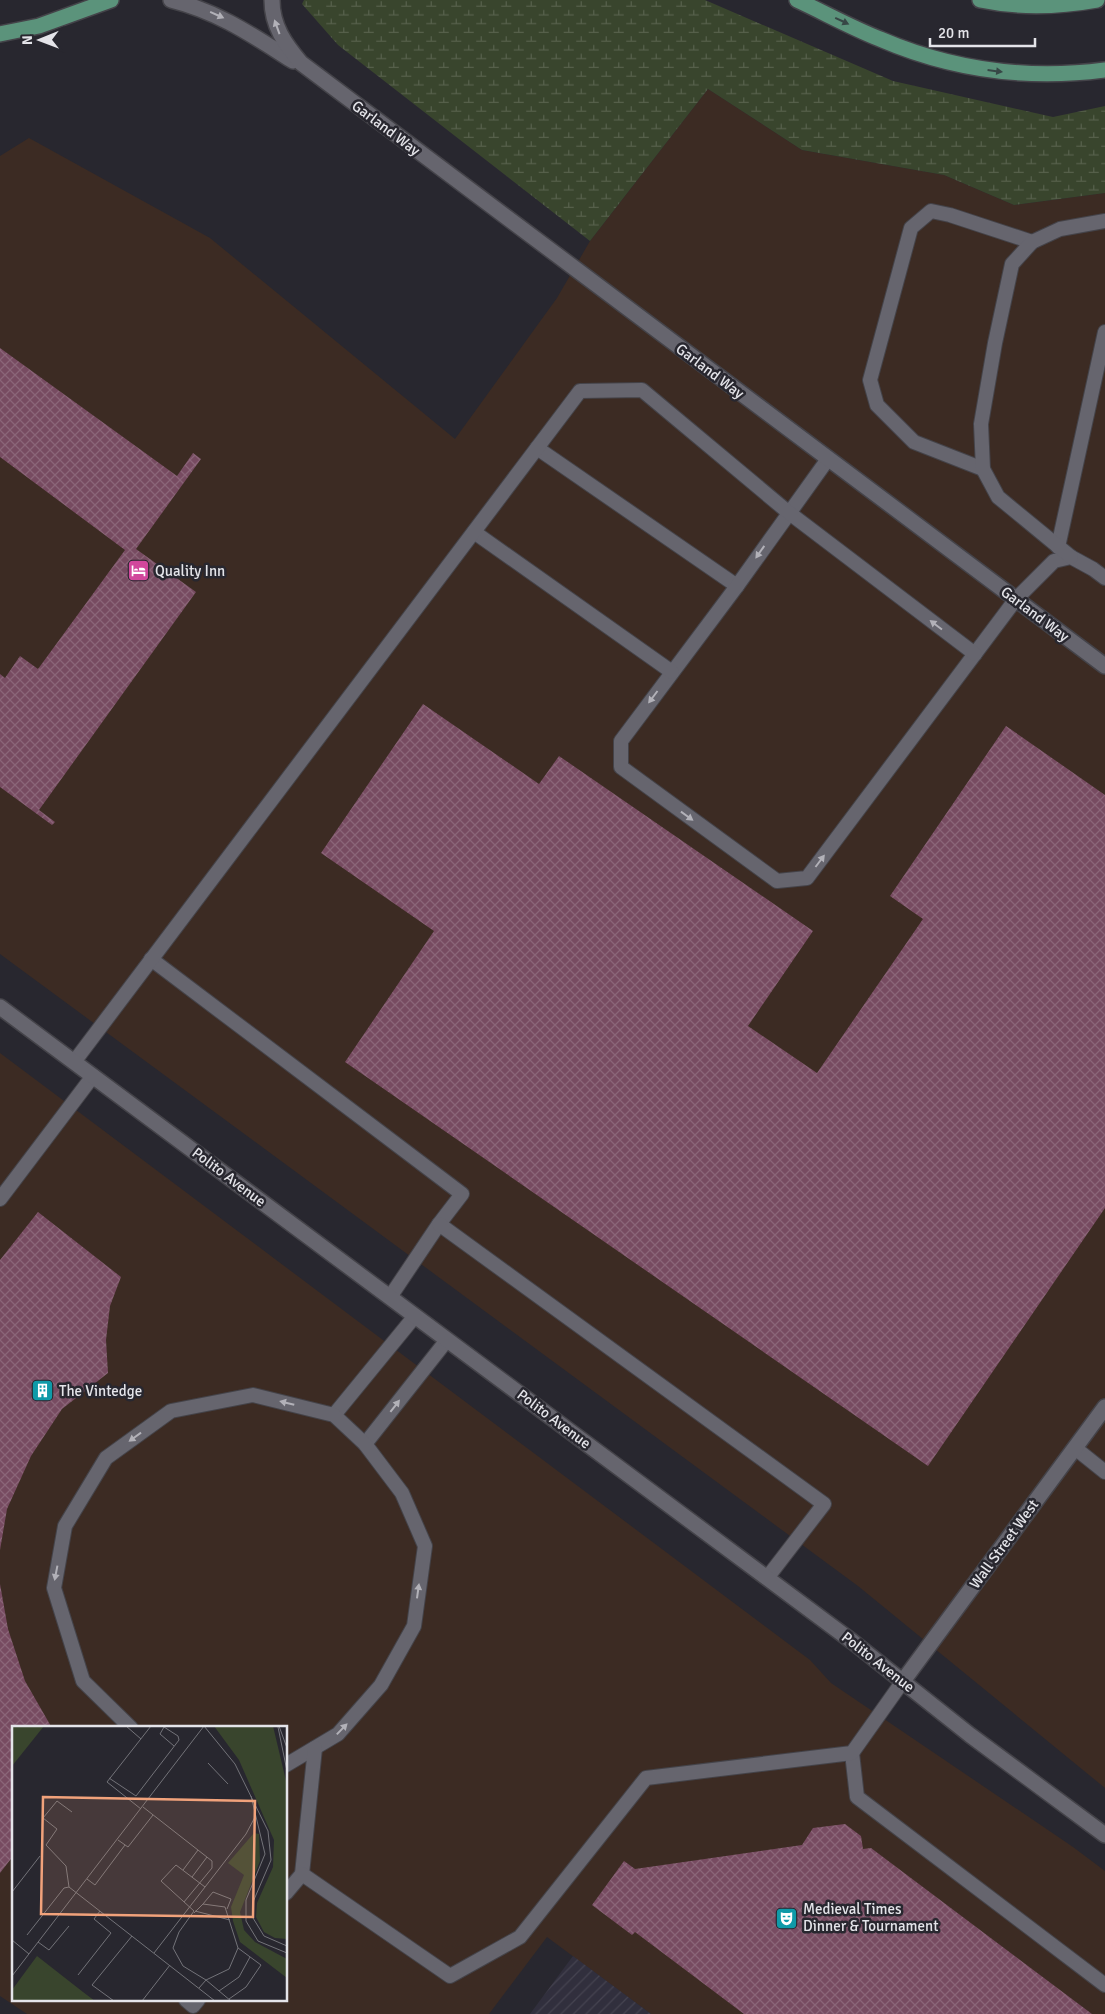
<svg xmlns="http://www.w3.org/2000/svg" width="1105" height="2014" viewBox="0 0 1105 2014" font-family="Signika,sans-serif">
<defs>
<pattern id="industrial-furrows" width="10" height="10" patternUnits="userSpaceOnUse" patternTransform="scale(1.25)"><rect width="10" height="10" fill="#312f3d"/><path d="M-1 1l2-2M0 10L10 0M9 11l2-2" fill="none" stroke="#454350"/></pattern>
<pattern id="wetland-marsh" width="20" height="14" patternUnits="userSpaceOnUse" patternTransform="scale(1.25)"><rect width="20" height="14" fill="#39452d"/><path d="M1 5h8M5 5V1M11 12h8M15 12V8" fill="none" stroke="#56604b"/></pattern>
<pattern id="building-cross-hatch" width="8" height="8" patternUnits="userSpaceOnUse" patternTransform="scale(1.25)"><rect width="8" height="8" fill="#774b61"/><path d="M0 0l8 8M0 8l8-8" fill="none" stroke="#8a6578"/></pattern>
</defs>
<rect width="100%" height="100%" fill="#28272f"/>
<g fill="#3c2b23" fill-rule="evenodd">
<path d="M708,89L802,150L944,175L1014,205L1105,193V1788L858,1586L0,954V156L29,138L210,238L455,439L557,298L590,241Z"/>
<path d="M0,1053L810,1660L831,1683L1073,1847L1105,1871V2014H651L547,1937L489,2014H27L0,1996ZM14,1728H286V2000H14Z"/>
</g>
<path fill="url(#industrial-furrows)" d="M573,1956L651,2014H530Z"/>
<path fill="url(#wetland-marsh)" d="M304,0H705L893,81L1053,117L1105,106V193L1014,205L944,175L802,150L708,89L590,241L338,45L302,4Z"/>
<g fill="url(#building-cross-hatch)">
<path d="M0,348L177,476L193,453L201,459L136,549L196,592L39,810L55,822L52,825L0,787V674L5,678L20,656L38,669L125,550L0,457Z"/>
<path d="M423,704L539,784L559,756L813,931L748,1026L817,1073L923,919L890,896L1006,726L1105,795V1208L928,1466L345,1062L434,931L321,853Z"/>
<path d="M38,1212L121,1277L110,1306L106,1340L108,1373L62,1409L31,1456L7,1509L0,1550V1260Z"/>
<path d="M0,1584L8,1629L25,1681L52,1728H14V1855L0,1873Z"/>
<path d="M845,1824L861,1836L863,1849L871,1848L1092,2014H744L635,1932L632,1935L592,1905L624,1861L635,1869L802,1845L813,1828Z"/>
</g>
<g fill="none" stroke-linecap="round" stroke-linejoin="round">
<defs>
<g id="lane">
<path d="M537,448L737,586"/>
<path d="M828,459L737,586L621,741V767L777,881L807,878L1016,599L1054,561L1071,557L1093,569L1105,578"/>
<path d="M983,469L914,442L877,405L870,380L911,228L931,211L950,215L1032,242"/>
<path d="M474,532L672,672"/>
<path d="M1058,547L1105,332"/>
<path d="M1071,557L998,497L983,469L981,424L995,343L1012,264L1032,242L1060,229L1105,221"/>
<path d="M151,959L462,1194L439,1224L390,1297"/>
<path d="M74,1062L580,391L642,390L788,512L975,654"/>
<path d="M0,1199L93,1076"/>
<path d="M439,1224L824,1504L767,1578"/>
<path d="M334,1415L415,1316"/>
<path d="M365,1444L447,1340"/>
<path d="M1075,1448L1105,1472"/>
<path d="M131,1728L83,1681L54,1588L65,1526L106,1458L171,1411L253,1395L334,1415L365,1444L402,1493L425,1546L414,1626L381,1685L338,1734L286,1765"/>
<path d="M852,1753L857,1797L1105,1985"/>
<path d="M302,1874L315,1748"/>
<path d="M286,1893L302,1874L450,1976L520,1937L646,1778L852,1753L903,1681"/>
<path d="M186,2000L193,2006L198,2000"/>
</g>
<g id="street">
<path d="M171,0C219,12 252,35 293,61"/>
<path d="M272,0C272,26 285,44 301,63L1105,666"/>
<path d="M903,1681L1105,1407"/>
</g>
<path id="secondary" d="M0,1007L853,1642L970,1735L1105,1835"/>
<g id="primary">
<path d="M797,0C825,13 852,28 880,39C952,70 1028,80 1105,70"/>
<path d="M980,0C1018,8 1058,7 1097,0"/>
<path d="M0,34L39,26L111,0"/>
</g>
</defs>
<use href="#lane" stroke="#444349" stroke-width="16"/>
<use href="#street" stroke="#444349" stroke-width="18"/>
<use href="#secondary" stroke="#444349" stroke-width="18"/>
<use href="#primary" stroke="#444349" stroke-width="18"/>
<use href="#lane" stroke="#66656e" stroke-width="14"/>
<use href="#street" stroke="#66656e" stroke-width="15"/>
<use href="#secondary" stroke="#66656e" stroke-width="15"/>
<use href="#primary" stroke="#5b937b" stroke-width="15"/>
</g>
<defs><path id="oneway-solid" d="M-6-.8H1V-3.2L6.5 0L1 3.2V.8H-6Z" transform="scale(1.25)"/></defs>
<g fill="#b2b1b8">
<use href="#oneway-solid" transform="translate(217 15) rotate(24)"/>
<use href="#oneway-solid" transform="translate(277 27) rotate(-110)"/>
<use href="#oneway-solid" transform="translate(760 552) rotate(125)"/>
<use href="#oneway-solid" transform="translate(936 625) rotate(-143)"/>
<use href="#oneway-solid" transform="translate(653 697) rotate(127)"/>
<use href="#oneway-solid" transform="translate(687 816) rotate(36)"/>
<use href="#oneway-solid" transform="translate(820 861) rotate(-53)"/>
<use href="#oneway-solid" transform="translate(287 1403) rotate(-166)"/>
<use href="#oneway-solid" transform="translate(395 1406) rotate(-52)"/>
<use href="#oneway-solid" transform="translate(135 1437) rotate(144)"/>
<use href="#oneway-solid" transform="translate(56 1573) rotate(101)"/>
<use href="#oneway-solid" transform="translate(418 1591) rotate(-82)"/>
<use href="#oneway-solid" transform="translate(342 1729) rotate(-46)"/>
</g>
<g fill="#374746">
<use href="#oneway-solid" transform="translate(842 21) rotate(25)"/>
<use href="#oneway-solid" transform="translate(995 71) rotate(7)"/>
</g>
<defs>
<symbol id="hotel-square" viewBox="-11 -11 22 22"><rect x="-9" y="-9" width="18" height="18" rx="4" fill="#d1479c" stroke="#28272f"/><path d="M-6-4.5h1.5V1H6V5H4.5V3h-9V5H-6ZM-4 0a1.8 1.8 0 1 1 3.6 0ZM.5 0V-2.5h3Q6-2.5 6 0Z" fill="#fff"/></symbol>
<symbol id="building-square" viewBox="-11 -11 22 22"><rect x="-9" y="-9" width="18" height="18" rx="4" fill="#0f9aa8" stroke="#28272f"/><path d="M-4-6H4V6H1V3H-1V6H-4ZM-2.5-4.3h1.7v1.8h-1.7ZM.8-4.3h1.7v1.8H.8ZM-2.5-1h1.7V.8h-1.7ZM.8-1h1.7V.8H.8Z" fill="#fff"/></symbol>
<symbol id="theatre-square" viewBox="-11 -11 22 22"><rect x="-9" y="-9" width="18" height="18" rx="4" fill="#0f9aa8" stroke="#28272f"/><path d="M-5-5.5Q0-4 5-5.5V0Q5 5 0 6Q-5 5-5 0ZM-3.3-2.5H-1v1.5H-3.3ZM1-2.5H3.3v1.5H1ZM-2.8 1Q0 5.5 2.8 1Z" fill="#fff"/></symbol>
</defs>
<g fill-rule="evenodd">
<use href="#hotel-square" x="126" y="558" width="25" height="25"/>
<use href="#building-square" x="30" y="1378" width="25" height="25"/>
<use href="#theatre-square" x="774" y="1906" width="25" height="25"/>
</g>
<g text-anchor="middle" stroke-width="5" stroke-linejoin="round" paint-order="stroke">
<g font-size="15" fill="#e4e4e9" stroke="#28272f">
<text transform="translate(386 128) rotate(37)" y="5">Garland Way</text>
<text transform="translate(710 371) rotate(37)" y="5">Garland Way</text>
<text transform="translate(1035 614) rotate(37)" y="5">Garland Way</text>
<text transform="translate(229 1177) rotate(37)" y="5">Polito Avenue</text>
<text transform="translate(554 1419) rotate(37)" y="5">Polito Avenue</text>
<text transform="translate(1004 1544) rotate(-54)" y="5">Wall Street West</text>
<text transform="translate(878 1662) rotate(38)" y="5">Polito Avenue</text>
</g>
<g font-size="15" fill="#e4e4e9" stroke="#28272f" text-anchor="start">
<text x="155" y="576">Quality Inn</text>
<text x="59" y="1396">The Vintedge</text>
<text x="803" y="1914">Medieval Times<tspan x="803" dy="17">Dinner &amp; Tournament</tspan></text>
</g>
</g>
<g transform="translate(12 1726)">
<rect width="275" height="275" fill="#28272f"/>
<path d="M202,0H261L275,59V213L263,212L252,206L244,191L245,177L261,141L262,114L227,34ZM242,107L247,108L248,135L228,186L232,204L243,216L275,233V252L228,216L221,195L219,181L232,149L216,137ZM25,230L71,266L83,275H0V264Z" fill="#39452d"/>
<path d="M0,0H32L0,40Z" fill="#39452d"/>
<path fill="none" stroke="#737379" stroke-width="1" d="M114,0L129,13M192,0L223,38L256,105L259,134L241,176V192L252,210L275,220M267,0L275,22M266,1L275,45M196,37L216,58M97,52L124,70L167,14L166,10L152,1L148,8L162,20M239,70L253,128L234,174V195L246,215L275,227M131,81L200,135V142L172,176M129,83L95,56L139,0M60,86L45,75L31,92L45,103L34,119L54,140L57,161L203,275M106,114L116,121L141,89M171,144L186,124M180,151L195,131M75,153L83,159L113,119M0,166L28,130M191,178L201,166L219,173L215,183M183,185L218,194M182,187L191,178L213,181L226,222L217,243L194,254M15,209L52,162L57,161M0,214L17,228M26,216L37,224L57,200M142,227L234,108L243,91M66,249L99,207L82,193L88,185M0,250L192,0M194,254L219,275M187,262L194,254L171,240L161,222L167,206L182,185L149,155L164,139L193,161M207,265L227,251L238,231M217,273L234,261L249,239L226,222M102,275L80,259L120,210M130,275L158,239"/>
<path fill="#f1a27b" fill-opacity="0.15" stroke="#f1a27b" stroke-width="2.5" d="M31,71L243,75L241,191L29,188Z"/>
<rect width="275" height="275" fill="none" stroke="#e4e4e9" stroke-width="2.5"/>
</g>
<g transform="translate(40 40) rotate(269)" stroke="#28272f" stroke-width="4" paint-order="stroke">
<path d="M0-4L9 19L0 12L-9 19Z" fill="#e4e4e9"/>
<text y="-8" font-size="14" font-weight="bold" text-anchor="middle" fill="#e4e4e9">N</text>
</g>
<path d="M930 38v8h105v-8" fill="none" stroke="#e4e4e9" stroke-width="2.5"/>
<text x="938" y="38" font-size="15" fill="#e4e4e9" stroke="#28272f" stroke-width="4" paint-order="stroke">20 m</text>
</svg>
